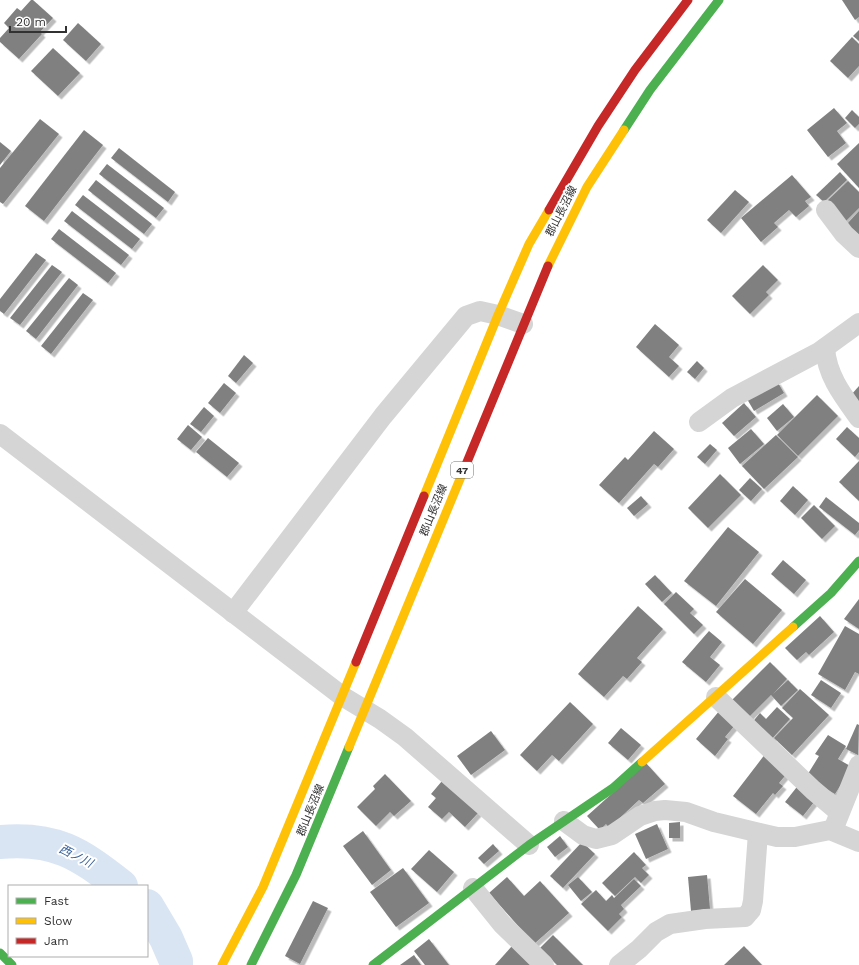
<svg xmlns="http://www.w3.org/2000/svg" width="859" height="965" viewBox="0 0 859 965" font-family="'Work Sans','Noto Sans JP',sans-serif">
<defs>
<filter id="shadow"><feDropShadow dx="3.5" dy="3.5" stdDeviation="0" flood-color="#0004"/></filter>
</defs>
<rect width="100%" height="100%" fill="#fff"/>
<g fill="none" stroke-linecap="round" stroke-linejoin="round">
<g stroke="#dae5f4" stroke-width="34">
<path d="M0,842C55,837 79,853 121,886"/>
<path d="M147,906L166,938L176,961V965"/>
</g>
</g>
<g fill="#808080" filter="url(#shadow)">
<path d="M31,0H33L53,18L40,32L42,34L19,59L0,42V38L9,28L4,23L17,8L21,11Z"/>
<path d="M842,0H859V17L855,20Z"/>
<path d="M78,23L101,44L86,61L63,40Z"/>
<path d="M859,30V41L853,36Z"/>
<path d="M852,37L859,44V66L848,78L830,61Z"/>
<path d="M53,48L80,73L58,96L31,71Z"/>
<path d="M834,108L847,123L837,131L846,143L828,157L807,130Z"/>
<path d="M852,110L859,117V124L855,128L845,118Z"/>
<path d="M40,119L59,134L3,204L0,202V168Z"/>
<path d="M84,130L103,145L44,221L25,206Z"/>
<path d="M0,142L11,151L0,165Z"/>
<path d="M859,143V188L837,164Z"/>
<path d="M119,148L175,192L168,202L111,158Z"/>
<path d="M107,164L164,208L156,218L99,174Z"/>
<path d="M840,172L847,180L824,202L816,195Z"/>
<path d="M792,175L811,197L805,201L809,206L796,217L789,210L774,223L778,227L761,242L741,218Z"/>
<path d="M96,180L152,224L144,234L88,190Z"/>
<path d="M848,181L859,192V208L845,222L826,202Z"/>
<path d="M735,190L749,202L721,233L707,220Z"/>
<path d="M83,195L140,239L132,249L75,205Z"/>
<path d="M72,211L129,255L121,265L64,221Z"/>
<path d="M859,211V235L847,224Z"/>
<path d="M59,229L116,273L108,283L51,239Z"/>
<path d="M36,253L46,260L4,314L0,311V299Z"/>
<path d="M52,265L62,272L20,325L10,318Z"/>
<path d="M763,265L778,280L766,292L769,295L750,314L732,296Z"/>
<path d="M69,278L78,285L36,339L26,331Z"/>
<path d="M83,293L93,300L51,354L41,346Z"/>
<path d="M655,324L679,345L669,357L679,366L669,377L636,347Z"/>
<path d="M244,355L253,363L236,383L228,376Z"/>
<path d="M697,361L704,368L695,379L687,372Z"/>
<path d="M777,381L784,393L754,411L747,399Z"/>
<path d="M224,383L236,393L220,413L208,403Z"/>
<path d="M859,386V402L851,395Z"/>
<path d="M817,395L838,416L798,456L777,435Z"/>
<path d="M744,403L756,417L734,436L722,423Z"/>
<path d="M783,404L794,417L777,431L767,418Z"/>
<path d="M204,407L214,416L201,432L190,424Z"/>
<path d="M188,425L202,437L191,450L177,439Z"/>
<path d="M847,427L859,438V452L855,457L836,439Z"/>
<path d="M751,429L764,444L740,464L728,448Z"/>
<path d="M654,431L674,449L658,467L654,464L619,503L599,485L625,457L628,460Z"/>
<path d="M776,435L798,457L764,489L742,466Z"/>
<path d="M208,438L239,463L227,477L196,452Z"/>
<path d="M710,444L717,450L705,464L697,457Z"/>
<path d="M859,461V501L839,482Z"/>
<path d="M720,474L741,495L708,528L688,508Z"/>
<path d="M750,478L762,489L751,501L739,490Z"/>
<path d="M793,486L808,500L795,515L780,501Z"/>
<path d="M641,496L648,504L634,516L627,508Z"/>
<path d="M826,497L859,523V530L855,535L819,507Z"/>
<path d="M814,505L835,526L822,539L801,518Z"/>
<path d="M728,527L759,552L716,606L684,581Z"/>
<path d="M783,560L806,580L794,594L771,574Z"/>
<path d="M655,575L672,593L662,602L645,584Z"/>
<path d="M745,579L782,610L753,644L716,612Z"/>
<path d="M676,592L694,609L690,613L703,625L694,634L664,604Z"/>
<path d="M859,599V629L844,619Z"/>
<path d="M638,606L663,629L637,658L642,662L627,679L623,676L604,697L578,674Z"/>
<path d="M820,616L834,632L809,655L806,652L797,660L785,648Z"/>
<path d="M845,626L859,634V674L855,672L845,690L818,674Z"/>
<path d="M709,631L722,642L710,657L720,665L706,682L682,662Z"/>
<path d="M770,662L787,679L773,694L788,680L798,690L781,706L771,695L748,718L731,701Z"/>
<path d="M821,680L841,693L831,708L811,695Z"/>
<path d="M800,689L829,715L792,755L774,738L793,718L782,708Z"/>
<path d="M570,702L593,724L559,761L552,755L537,771L520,755Z"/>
<path d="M777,707L790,719L769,742L750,725L760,713L766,719Z"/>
<path d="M720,710L736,724L725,737L728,739L715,756L696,739Z"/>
<path d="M857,724L859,725L858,755L846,749Z"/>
<path d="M621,728L641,745L628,760L608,743Z"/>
<path d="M491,731L505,750L471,775L457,756Z"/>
<path d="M828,735L846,746L838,759L852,767L835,794L806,777L819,756L815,754Z"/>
<path d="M766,753L789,771L779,783L783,786L775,795L773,793L756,814L733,796Z"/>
<path d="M646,763L665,784L643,803L639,800L609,828L606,824L600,830L587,816Z"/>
<path d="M385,774L411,801L394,816L390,812L376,826L357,807L375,789L373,786Z"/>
<path d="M442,781L478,813L465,827L449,812L442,819L428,807L436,798L431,794Z"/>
<path d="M800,783L818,797L803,816L785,802Z"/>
<path d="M680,822V838H669V823Z"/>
<path d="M657,824L668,849L646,859L635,834Z"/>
<path d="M363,831L391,870L372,885L343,846Z"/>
<path d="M560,836L568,847L555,857L547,847Z"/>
<path d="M582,842L595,854L563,888L550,876Z"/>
<path d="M493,844L499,851L484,864L478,858Z"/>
<path d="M429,850L454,872L437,892L411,869Z"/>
<path d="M634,852L646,865L642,868L649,875L641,883L635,877L615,896L602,883Z"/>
<path d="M403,868L429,903L396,927L370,892Z"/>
<path d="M707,875L710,909L691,911L688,877Z"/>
<path d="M507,877L524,896L540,881L569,913L534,944L489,893Z"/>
<path d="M578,877L592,892L581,901L568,885Z"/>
<path d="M634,879L641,886L621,905L624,909L619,914L622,917L608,931L581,904L596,890L606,901L612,895L614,898Z"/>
<path d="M313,901L328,908L300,964L285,956Z"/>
<path d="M553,935L583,965H557L540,948Z"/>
<path d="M429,939L449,965H425L414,951Z"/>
<path d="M512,946L532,965H495Z"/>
<path d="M744,946L762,965H724Z"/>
<path d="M414,955L421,965H400Z"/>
</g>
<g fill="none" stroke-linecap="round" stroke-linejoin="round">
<g stroke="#d5d5d5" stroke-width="20">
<path d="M826,210L844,234L859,248"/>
<path d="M825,348C827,376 843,396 859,418"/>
<path d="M699,422L732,398L819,352L859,323"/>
<path d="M0,434L342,696L380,719L405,737L529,845"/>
<path d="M233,613L383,416L466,316L480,311L498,315L523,324"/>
<path d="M716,697L813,790L839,812"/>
<path d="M564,821L583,835L596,839L612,835L640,816L655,811L665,810L686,812L714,822L777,837H795L830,830L859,842"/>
<path d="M835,825L859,765"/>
<path d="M473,888L502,924L544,965"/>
<path d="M619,965L639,949L656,932L670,924L705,919L745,917L751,910L753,901L758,833"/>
</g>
<g stroke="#4caf50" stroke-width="9">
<path d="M624,130L650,90L719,0"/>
<path d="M793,627L831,593L859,561"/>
<path d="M0,953L12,965"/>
<path d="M251,965L296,875L349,747"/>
<path d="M373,965L529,845L613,788L642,762"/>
</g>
<g stroke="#ffc107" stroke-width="9">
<path d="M548,266L587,187L624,130"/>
<path d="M424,496L498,315L529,244L549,210"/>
<path d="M349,747L465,467"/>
<path d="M642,762L793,627"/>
<path d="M222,965L263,887L356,662"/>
</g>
<g stroke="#c62828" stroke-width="9">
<path d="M549,210L598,126L635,70L688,0"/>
<path d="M465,467L548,266"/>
<path d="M356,662L424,496"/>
</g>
</g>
<g text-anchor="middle" stroke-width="4" stroke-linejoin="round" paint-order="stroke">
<rect fill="#fff" stroke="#6f6f6f" stroke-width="1" x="451" y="462" width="22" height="16" rx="3"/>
<g font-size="10" font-weight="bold" fill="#313131">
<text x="462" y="474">47</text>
</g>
<g font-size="11" fill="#313131" stroke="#fff">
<text transform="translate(561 211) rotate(-63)" y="4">郡山長沼線</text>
<text transform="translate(433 510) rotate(-68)" y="4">郡山長沼線</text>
<text transform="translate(310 810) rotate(-68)" y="4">郡山長沼線</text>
</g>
<g font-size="12" font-style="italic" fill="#386299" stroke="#fff">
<text transform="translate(76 856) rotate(27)" y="4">西ノ川</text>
</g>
</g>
<rect x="8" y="885" width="140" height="72" fill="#ffffff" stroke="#adadad"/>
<rect x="16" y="898" width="20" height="6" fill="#4caf50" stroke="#adadad"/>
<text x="44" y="905" font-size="12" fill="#313131">Fast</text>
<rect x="16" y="918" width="20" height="6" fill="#ffc107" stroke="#adadad"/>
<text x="44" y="925" font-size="12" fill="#313131">Slow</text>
<rect x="16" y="938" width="20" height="6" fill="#c62828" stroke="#adadad"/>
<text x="44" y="945" font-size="12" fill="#313131">Jam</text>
<path d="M10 26v6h56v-6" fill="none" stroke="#313131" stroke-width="2"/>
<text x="16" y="26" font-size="12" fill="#313131" stroke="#ffffff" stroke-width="3" paint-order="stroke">20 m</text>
</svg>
